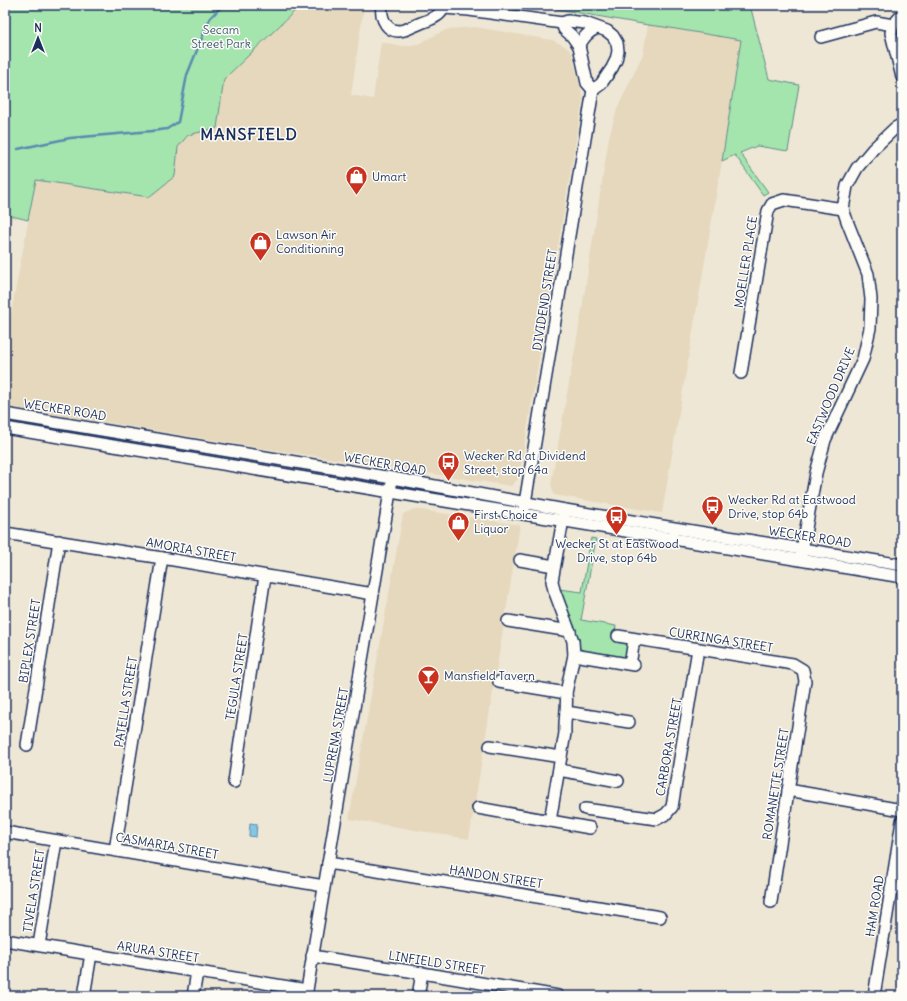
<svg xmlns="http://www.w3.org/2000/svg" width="907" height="1001" viewBox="0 0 907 1001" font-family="Delius,sans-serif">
<rect width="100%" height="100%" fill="#efe7d5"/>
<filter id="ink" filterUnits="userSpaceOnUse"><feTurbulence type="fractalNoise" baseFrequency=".025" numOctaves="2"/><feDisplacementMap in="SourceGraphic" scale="8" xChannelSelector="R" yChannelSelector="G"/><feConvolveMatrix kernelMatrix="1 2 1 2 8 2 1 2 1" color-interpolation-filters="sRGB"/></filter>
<g filter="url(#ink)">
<g fill="#e5d8bd">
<path d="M301,5H364L351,95L373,99L381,42L404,46L418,44L437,34L448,29L475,27L552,40L563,45L571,51L583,98L519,478L511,486L394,468L261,448L5,406V345L36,180L149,197L175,176L178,147L188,135L217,127L224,79Z"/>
<path d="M648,25L664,27L741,40L722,161L662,513L554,495L551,484L581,315L609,137L617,109L643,54Z"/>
<path d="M5,213L12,216L5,251Z"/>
<path d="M414,509L520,525L469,839L349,819L403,514Z"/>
</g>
<g fill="#a4e5ae" stroke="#608a86">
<path d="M5,5H301L224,79L217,128L188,135L178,147L175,176L149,197L36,180L28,220L12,216L5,213Z"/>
<path d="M534,5H750L769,79L799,85L788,151L757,146L740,153L768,192L763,195L735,155L722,161L741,40L664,27L648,25Z"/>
<path d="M591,538L596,539L581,620L616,626L614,640L625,642L627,644V651L623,658L580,651L579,641L559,589L582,592Z"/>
</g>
<path fill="#84c7e5" stroke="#5a8aaf" d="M250,823L257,824L256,837L249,836Z"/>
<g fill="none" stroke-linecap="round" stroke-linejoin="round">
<path stroke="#5a8aaf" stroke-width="2.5" d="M18,149L70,138L152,131L167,129L178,122L187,75L210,18L223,5"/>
<defs>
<g id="minor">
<path d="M382,5C380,18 387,35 404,30C409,29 415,25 421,23C426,21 433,19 438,15C440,14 442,11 444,8"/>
<path d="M440,5L444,8L469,10L562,23L568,21L585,23L607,31L613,36L617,43L618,51L616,60L612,68L601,84L593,90L524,509"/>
<path d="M902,15L893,25L891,33L902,77"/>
<path d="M562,23L564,29L572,36L579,46L587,83L593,90"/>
<path d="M821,37L876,22L893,25"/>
<path d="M579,46C584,37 588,32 597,28"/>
<path d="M741,373L768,211L772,204L784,200L843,209"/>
<path d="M5,414L392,478L565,510L802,549L902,565"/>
<path d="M5,428L902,577"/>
<path d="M5,533L162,558L373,594"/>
<path d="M801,556L816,473L825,440L863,359L870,328L871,299L868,274L847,221L843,209L847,186L857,168L873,149L895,128L902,124"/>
<path d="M520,560L554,566"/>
<path d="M508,621L570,631"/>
<path d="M618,636L793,664L803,670L805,681L771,902"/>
<path d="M574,655L634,665"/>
<path d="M631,659L634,639"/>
<path d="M499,682L566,693"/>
<path d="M566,712L629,722"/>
<path d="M27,745L59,541"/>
<path d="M490,746L561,757"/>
<path d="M559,770L618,781"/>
<path d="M234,782L265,576"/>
<path d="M788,790L902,810"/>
<path d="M478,808L590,828"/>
<path d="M585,809L657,819L666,814L672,807L698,649"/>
<path d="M550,821L565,733C564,719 568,706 566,693L574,655L573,641L554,590L552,581L564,514"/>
<path d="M5,832L324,886"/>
<path d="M115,850L162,558"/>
<path d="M328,863L660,917"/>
<path d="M891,888L902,890"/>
<path d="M5,940L307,990"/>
<path d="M39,945L56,841"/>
<path d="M312,956L422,973L558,996"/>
<path d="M84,996L91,954"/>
<path d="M193,996L197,972"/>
<path d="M306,996L391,486"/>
<path d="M418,996L422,973"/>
<path d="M874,996L902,821"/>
</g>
</defs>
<use href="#minor" stroke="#1b2f5e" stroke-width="14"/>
<use href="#minor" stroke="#fdfcf7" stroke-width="11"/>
</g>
</g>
<defs>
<symbol id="shop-pin" viewBox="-11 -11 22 30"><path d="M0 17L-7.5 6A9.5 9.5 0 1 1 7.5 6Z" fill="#c8321e" stroke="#fdfcf7"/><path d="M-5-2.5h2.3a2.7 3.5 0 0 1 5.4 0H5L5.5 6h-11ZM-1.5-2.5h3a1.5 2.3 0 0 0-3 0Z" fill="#fff"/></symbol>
<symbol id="bus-pin" viewBox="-11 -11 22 30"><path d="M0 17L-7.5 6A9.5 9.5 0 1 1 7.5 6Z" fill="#c8321e" stroke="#fdfcf7"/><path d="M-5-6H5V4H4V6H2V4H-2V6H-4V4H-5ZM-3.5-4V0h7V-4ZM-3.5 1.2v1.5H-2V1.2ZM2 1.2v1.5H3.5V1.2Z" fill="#fff"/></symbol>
<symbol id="bar-pin" viewBox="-11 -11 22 30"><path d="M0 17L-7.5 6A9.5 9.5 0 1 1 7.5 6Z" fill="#c8321e" stroke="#fdfcf7"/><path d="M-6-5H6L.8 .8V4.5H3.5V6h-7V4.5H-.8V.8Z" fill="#fff"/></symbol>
</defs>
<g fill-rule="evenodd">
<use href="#shop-pin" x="344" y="164" width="25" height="34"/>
<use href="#shop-pin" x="248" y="230" width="25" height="34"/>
<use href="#bus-pin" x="436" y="450" width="25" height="34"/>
<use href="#bus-pin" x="700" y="494" width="25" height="34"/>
<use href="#bus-pin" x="604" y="504" width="25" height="34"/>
<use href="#shop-pin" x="446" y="510" width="25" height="34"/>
<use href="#bar-pin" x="416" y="664" width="25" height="34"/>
</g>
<g text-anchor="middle" stroke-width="3" stroke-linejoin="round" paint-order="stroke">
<g font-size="12" fill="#3d5c72" stroke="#fdfcf7">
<text x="221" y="34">Secam<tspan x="221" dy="14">Street Park</tspan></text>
</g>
<g font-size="12" fill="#1b2f5e" stroke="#fdfcf7" text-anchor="start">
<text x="372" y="181">Umart</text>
<text x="276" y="239">Lawson Air<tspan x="276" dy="14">Conditioning</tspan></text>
<text x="464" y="460">Wecker Rd at Dividend<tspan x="464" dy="14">Street, stop 64a</tspan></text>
<text x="728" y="504">Wecker Rd at Eastwood<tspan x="728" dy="14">Drive, stop 64b</tspan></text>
<text x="474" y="519">First Choice<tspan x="474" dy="14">Liquor</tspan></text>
<text x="617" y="548" text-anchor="middle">Wecker St at Eastwood<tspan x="617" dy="14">Drive, stop 64b</tspan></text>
<text x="444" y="680">Mansfield Tavern</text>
</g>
<g font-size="12" fill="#1b2f5e" stroke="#fdfcf7">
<text transform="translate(746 262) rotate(-81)" y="4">MOELLER PLACE</text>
<text transform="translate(545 300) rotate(-81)" y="4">DIVIDEND STREET</text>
<text transform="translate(831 396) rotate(-67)" y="4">EASTWOOD DRIVE</text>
<text transform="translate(65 410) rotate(9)" y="4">WECKER ROAD</text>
<text transform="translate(385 464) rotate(10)" y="4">WECKER ROAD</text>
<text transform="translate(810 537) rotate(9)" y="4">WECKER ROAD</text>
<text transform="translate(191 550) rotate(10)" y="4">AMORIA STREET</text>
<text transform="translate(721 640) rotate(9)" y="4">CURRINGA STREET</text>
<text transform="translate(30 641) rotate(-81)" y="4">BIPLEX STREET</text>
<text transform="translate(237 677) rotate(-81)" y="4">TEGULA STREET</text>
<text transform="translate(126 702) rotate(-81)" y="4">PATELLA STREET</text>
<text transform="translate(336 735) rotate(-80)" y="4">LUPRENA STREET</text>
<text transform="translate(669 747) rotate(-80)" y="4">CARBORA STREET</text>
<text transform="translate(776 784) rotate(-81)" y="4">ROMANETTE STREET</text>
<text transform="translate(167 846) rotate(10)" y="4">CASMARIA STREET</text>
<text transform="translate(496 877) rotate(9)" y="4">HANDON STREET</text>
<text transform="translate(34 891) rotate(-81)" y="4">TIVELA STREET</text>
<text transform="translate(875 906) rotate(-81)" y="4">HAM ROAD</text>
<text transform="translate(158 952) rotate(9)" y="4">ARURA STREET</text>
<text transform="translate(437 963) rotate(9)" y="4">LINFIELD STREET</text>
</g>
<g font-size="16" font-weight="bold" letter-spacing="1" fill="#1b2f5e" stroke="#fdfcf7">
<text x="249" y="140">MANSFIELD</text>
</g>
</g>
<rect width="907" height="1001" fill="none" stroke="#fdfcf7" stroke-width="20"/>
<rect x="10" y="10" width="887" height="981" fill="none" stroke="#1b2f5e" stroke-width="1.5" filter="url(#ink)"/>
<g transform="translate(38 38)" stroke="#fdfcf7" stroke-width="3" paint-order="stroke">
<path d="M0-3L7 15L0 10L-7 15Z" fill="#1b2f5e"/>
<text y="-6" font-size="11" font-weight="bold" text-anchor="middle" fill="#1b2f5e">N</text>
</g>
</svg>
